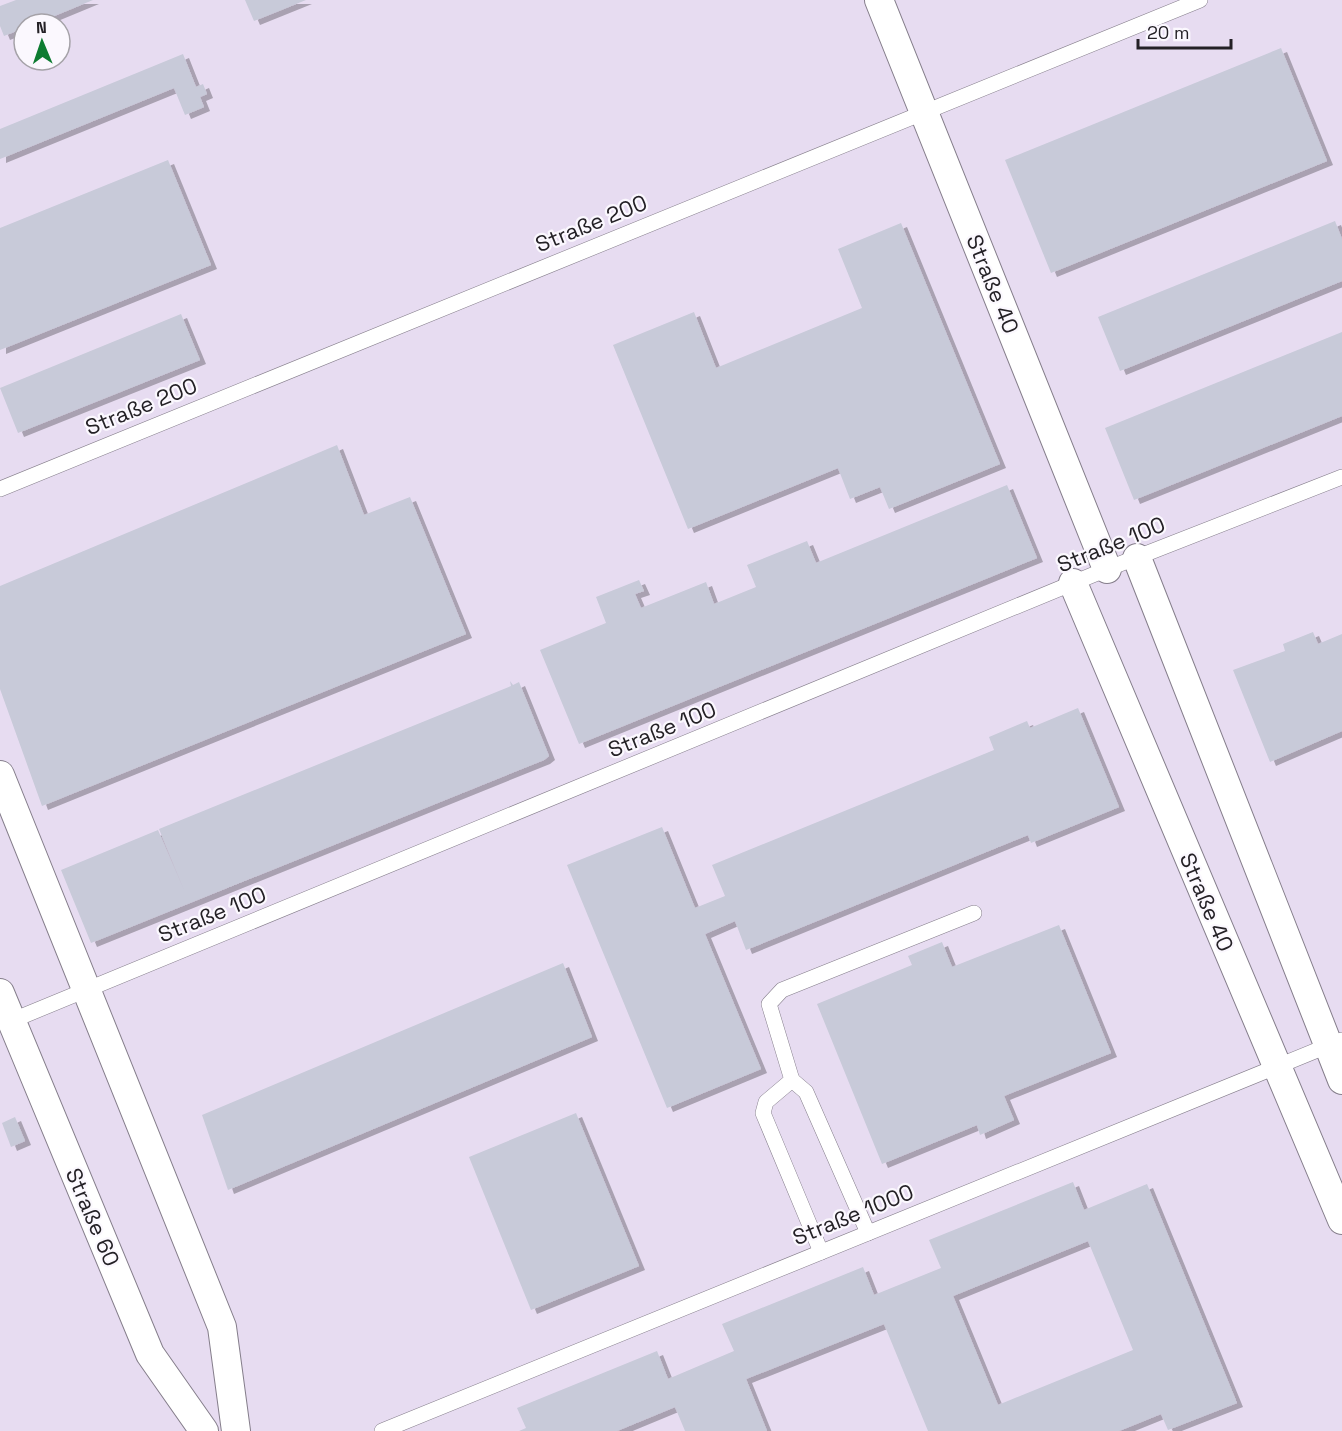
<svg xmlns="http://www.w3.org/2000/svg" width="1342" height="1431" viewBox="0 0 1342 1431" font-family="'Space Grotesk',sans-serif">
<defs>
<filter id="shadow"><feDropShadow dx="6" dy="4" stdDeviation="0" flood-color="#0004"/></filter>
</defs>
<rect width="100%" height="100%" fill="#f0e9f7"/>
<path fill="#e7dcf1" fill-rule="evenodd" d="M0,0H1342V1431H0ZM24,24H60V60H24Z"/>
<g fill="#c8cad9" fill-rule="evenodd" filter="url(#shadow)">
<path d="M16,0H93L35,24H24V28L4,36L0,26V6Z"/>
<path d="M245,0H306L254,21Z"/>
<path d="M1281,48L1327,161L1051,273L1005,160Z"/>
<path d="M183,54L196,87L203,84L207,94L200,97L204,107L185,115L174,88L0,159V129Z"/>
<path d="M168,160L211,265L0,350V228Z"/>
<path d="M1335,221L1342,239V281L1120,371L1098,317Z"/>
<path d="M901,223L1000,464L889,509L880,487L850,499L838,468L688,529L613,345L694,312L716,368L862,308L838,249Z"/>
<path d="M181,314L200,360L18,433L0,388Z"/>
<path d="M1342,332V416L1134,500L1105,428Z"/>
<path d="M337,445L364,515L410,497L466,634L42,806L0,689V586Z"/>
<path d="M1007,485L1037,558L579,744L540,650L606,623L596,597L639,580L644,591L635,594L641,608L706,582L714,604L756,587L747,565L807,541L816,563Z"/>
<path d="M1313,632L1318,644L1342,634V731L1270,762L1233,670L1285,651L1283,644Z"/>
<path d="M510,681L513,685L519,682L549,756L544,760L91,943L61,870L158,830L184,890L159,829L511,686Z"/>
<path d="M1078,708L1119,807L1031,843L1028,835L746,950L735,921L705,934L761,1069L667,1108L567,865L662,827L695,908L725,896L712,865L994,750L989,737L1027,721L1030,728Z"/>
<path d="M1059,925L1111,1053L1004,1096L1014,1120L980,1135L977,1125L882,1164L817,1004L912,965L908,956L942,942L952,967Z"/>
<path d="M563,963L592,1037L228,1190L202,1115Z"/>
<path d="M576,1113L639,1266L531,1310L469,1157Z"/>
<path d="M15,1117L25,1141L11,1147L2,1123Z"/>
<path d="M1073,1182L1084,1210L1147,1184L1237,1403L1168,1430L1161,1414L1119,1431H928L884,1324L746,1379L767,1431H685L675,1407L617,1431H519L526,1428L517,1408L657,1351L668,1379L734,1351L722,1324L863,1267L874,1295L941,1268L929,1240ZM1088,1241L1133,1350L998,1405L953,1296Z"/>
</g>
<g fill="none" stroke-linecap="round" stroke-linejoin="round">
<defs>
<g id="service">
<path d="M0,489L1200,0"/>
<path d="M6,1023L1107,569L1342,477"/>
<path d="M792,1080L806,1092L868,1233"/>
<path d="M821,1252L763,1113L766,1102L792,1080L769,1004L782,990L974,913"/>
<path d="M382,1431L1342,1040"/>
</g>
<g id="minor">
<path d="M879,0L1107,569"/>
<path d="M1137,558L1342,1080"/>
<path d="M1073,583L1342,1220"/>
<path d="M0,775L222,1327L236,1431"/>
<path d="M0,993L150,1354L204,1431"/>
</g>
</defs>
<use href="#service" stroke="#857e8b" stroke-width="16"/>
<use href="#minor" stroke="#857e8b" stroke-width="30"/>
<use href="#service" stroke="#fff" stroke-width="15"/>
<use href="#minor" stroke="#fff" stroke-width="28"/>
</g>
<g text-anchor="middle" stroke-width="4.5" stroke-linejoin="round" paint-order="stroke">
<g font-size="22" fill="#242126" stroke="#fbf8fe">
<text transform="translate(591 223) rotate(-22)" y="8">Straße 200</text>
<text transform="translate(993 284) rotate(68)" y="8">Straße 40</text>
<text transform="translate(141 406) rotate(-22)" y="8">Straße 200</text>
<text transform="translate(1111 544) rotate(-22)" y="8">Straße 100</text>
<text transform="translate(662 729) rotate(-22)" y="8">Straße 100</text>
<text transform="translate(1207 902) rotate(67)" y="8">Straße 40</text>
<text transform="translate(212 914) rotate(-22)" y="8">Straße 100</text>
<text transform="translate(853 1214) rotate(-22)" y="8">Straße 1000</text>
<text transform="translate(93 1217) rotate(67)" y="8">Straße 60</text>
</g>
</g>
<g transform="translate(42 42) rotate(358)"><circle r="28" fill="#fbf8fe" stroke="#a5a2a8" stroke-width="1.5"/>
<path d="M0-4.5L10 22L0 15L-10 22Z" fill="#0d7c31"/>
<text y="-9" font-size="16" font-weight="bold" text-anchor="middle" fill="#242126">N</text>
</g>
<path d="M1138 39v9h93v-9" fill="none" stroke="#242126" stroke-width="3"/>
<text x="1147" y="39" font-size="18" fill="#242126" stroke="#fbf8fe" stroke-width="4.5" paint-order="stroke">20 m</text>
</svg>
